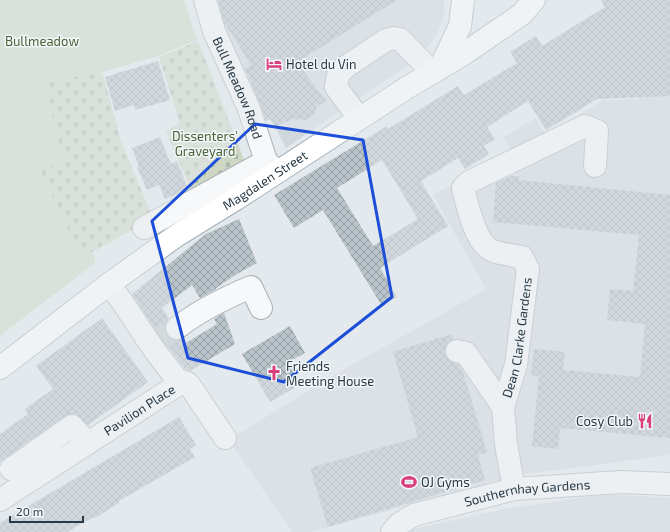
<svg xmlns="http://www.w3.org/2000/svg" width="670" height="532" viewBox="0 0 670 532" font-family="'Exo 2',sans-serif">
<defs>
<pattern id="cemetery-stones" width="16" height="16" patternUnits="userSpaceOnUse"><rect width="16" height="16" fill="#cdd7c3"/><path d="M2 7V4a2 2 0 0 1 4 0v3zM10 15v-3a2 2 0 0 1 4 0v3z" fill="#b0b9a9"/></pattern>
<pattern id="building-cross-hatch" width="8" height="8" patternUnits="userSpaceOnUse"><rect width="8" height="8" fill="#b9c3ca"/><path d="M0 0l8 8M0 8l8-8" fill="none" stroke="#969fa6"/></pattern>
</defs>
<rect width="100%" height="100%" fill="#e3e9ec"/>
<g fill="#d0d8de">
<path d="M210,0H443L445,10L439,30L428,47L404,68L286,148L211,5Z"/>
<path d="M670,93V455L519,475L311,532H292L231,443L234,437L322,382L486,289L433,195L513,152L503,138L535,118L546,135L603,100L638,99V94Z"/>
<path d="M607,494L670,498V532H410L413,529L505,509Z"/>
</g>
<g fill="url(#cemetery-stones)">
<path d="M198,41L246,165L193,194L166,131L180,123L159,57Z"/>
<path d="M102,72L122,144L153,218L87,255L79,252L39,168L64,163L44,82Z"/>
</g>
<path fill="#cdd7c3" d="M0,0H184L197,40L158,56L102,72L44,82L64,163L39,169L79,252L87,255L92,252L96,262L0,336Z"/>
<g fill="url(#building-cross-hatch)" fill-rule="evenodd">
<path d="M218,0H397L297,62L326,101L317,106L314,114L306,120L292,119L276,127L270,119L266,121L260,104L245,69L251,65L224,22Z"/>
<path d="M601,0H670V96L597,99L546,130L528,101L487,127L495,139L484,146L489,154L465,169L458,158L421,181L448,226L380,268L397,297L382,306L323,210L294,228L274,195L387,126L388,129L458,86L464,95L517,63L510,52L536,36L542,46L605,7ZM382,160L418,219L373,246L337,188Z"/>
<path d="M158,61L170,100L135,110L134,105L115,111L105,77Z"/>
<path d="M160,137L171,164L177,161L188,189L165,199L159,185L147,190L137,167L139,166L132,148Z"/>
<path d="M511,176H519L518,180L670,195V438L560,428L558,449L532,446L539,376L531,375L534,349L565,352L563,370L640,377L645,324L607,320L610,289L633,291L639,235L493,222L496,183Z"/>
<path d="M239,219L257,263L237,274L216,288V289L200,298L192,285L162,308L169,318L165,324V329L167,335L173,340H178L183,339L186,343L217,324L214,319L224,313L235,344L190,371L185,369L164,342L132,294L206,234Z"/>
<path d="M102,318L148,382L88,425L76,414H71L65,416L4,459L0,463V434L28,414L25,409L53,389L36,366Z"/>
<path d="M290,326L305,353L288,362L301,384L270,402L242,354Z"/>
<path d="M452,334L453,339L448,343L445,349V354L449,360L458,364L462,369L487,452L478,455L485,480L328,527L310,468L418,437L393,352Z"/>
<path d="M179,417L196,445L190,449L195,457L119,501V503L95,518L94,517L67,532H0V523Z"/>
</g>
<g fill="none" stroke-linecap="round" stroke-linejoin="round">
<path stroke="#bec6cb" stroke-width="22" stroke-dasharray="22 11" stroke-linecap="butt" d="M159,340L177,328"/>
<defs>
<g id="minor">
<path id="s1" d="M205,0L214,31L249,109L266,161L276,171"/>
<path d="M359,118L336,87L338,75L344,68L386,40L394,38L400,39L433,73"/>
<path d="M144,228L266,161"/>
<path d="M177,328C198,311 225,298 251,287L261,308"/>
<path d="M457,351L466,353L503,407"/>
<path d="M177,380L188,383L225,438"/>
<path d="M11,469L72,426L88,443"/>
<path id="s2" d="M514,489L506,444L503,407L516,365L528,269L522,257C513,255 498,254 491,250C475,242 467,204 463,188L469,182L585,126L597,131L595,166"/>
<path id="s3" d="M0,500L176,386L177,380C169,368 159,357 151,345C137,325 125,304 109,284"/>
<path id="s4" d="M392,532L399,524L414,515L514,489L621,482L670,484"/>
</g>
<g id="major">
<path d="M440,68L460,26L463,0"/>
<path id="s5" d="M0,368L109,284L176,236L236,199L408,87L462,55L522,14L534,0"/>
</g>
</defs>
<use href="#minor" stroke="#a7b1b7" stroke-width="24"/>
<use href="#major" stroke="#a1b0b9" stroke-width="24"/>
<use href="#minor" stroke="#f6f8fa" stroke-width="22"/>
<use href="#major" stroke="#fff" stroke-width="22"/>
</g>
<path d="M0 0H670V532H0ZM255,124L363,140L392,297L284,382L188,358L152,221Z" fill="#e3e9ec" fill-opacity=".55" fill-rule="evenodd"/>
<path fill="none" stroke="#1d4ed8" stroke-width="3" stroke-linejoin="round" d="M255,124L363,140L392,297L284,382L188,358L152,221Z"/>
<defs>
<symbol id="hotel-bare" viewBox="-9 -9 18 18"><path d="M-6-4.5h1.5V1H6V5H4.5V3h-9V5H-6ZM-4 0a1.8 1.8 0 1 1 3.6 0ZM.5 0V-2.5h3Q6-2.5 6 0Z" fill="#da3f7c" stroke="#f3f7f9" stroke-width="2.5" paint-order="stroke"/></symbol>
<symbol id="church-bare" viewBox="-9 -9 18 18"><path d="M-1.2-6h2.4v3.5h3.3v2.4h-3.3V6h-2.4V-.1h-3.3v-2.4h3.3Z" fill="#da3f7c" stroke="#f3f7f9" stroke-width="2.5" paint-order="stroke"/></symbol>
<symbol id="restaurant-bare" viewBox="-9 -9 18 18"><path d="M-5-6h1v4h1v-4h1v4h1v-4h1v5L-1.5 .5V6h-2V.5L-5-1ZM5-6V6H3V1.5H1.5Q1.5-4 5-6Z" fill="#da3f7c" stroke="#f3f7f9" stroke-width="2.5" paint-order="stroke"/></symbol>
<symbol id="stadium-bare" viewBox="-9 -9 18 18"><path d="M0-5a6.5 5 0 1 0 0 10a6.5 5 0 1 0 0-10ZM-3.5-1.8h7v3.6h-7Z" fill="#da3f7c" stroke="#f3f7f9" stroke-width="2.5" paint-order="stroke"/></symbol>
</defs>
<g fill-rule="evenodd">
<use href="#hotel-bare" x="263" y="53" width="22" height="22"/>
<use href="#church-bare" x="263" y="362" width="22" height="22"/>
<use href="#restaurant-bare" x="634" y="410" width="22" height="22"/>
<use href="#stadium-bare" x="398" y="471" width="22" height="22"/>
</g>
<g text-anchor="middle" stroke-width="3" stroke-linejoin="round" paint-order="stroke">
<g font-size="13" fill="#496335" stroke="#f3f7f9">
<text x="42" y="46">Bullmeadow</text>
<text x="205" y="141">Dissenters'<tspan x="205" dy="15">Graveyard</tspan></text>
</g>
<g font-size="13" fill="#293a46" stroke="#f3f7f9" text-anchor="start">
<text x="286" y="69">Hotel du Vin</text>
<text x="286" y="371">Friends<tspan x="286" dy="15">Meeting House</tspan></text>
<text x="633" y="426" text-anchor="end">Cosy Club</text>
<text x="421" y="487">OJ Gyms</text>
</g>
<g font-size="13" fill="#293a46" stroke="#f3f7f9">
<text dy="5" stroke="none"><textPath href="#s1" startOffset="94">Bull Meadow Road</textPath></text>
<text dy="5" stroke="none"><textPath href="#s5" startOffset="325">Magdalen Street</textPath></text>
<text dy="5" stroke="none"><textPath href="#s2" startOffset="154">Dean Clarke Gardens</textPath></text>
<text dy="5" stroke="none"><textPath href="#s3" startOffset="166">Pavilion Place</textPath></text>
<text dy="5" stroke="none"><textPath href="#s4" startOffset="144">Southernhay Gardens</textPath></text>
</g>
</g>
<path d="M10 516v6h73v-6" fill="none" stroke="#293a46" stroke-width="2"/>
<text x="16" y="516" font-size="12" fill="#293a46" stroke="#f3f7f9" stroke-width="3" paint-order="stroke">20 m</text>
</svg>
